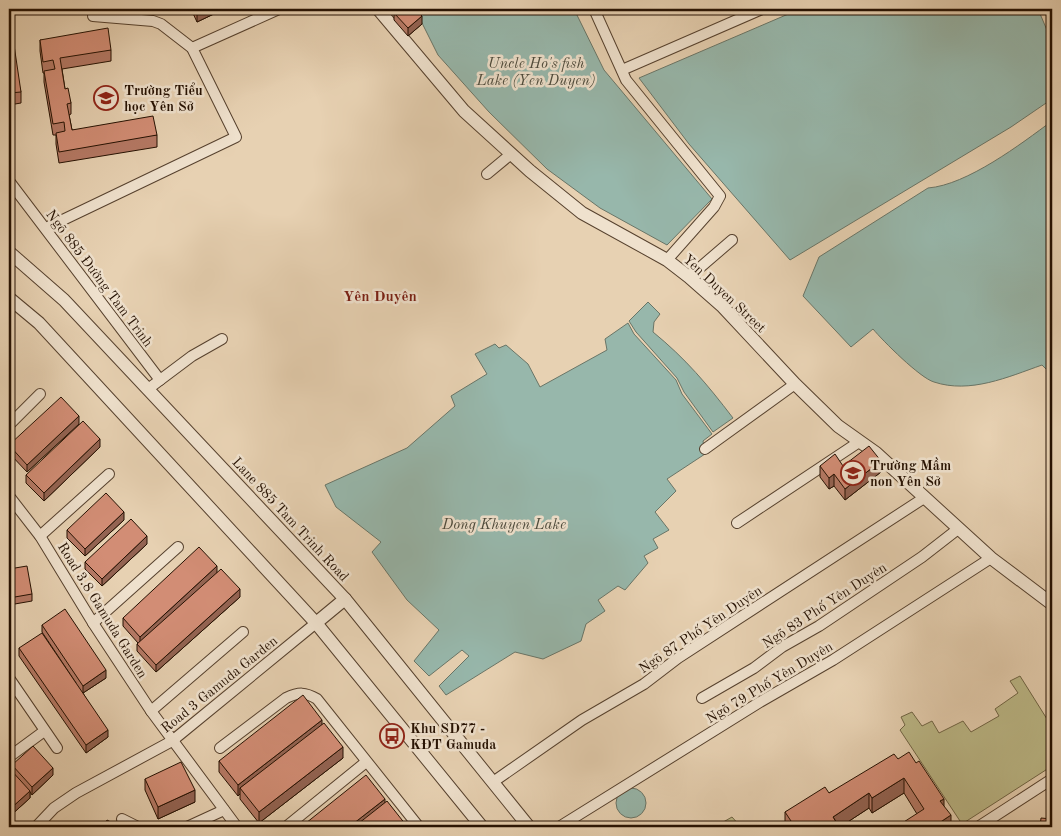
<svg xmlns="http://www.w3.org/2000/svg" width="1061" height="836" viewBox="0 0 1061 836" font-family="'Old Standard TT',serif">
<rect width="100%" height="100%" fill="#e7d1b2"/>
<filter id="stains"><feTurbulence type="fractalNoise" baseFrequency=".004" numOctaves="4"/><feColorMatrix values="0 0 0 0 .2 0 0 0 0 .09 0 0 0 0 .02 0 0 0 .5 -.17"/></filter>
<radialGradient id="worn" r=".72"><stop offset=".6" stop-color="#630" stop-opacity="0"/><stop offset="1" stop-color="#630" stop-opacity=".3"/></radialGradient>
<g fill="#bcb988" stroke="#706545">
<path d="M1020,676L1052,727V766L962,824L900,730L905,725L901,717L912,712L922,726L932,721L939,733L963,721L971,732L999,716L995,709L1018,693L1010,681Z"/>
<path d="M732,817L741,827H720L718,825Z"/>
</g>
<g fill="#97b7ab" stroke="#697567">
<path d="M415,9H574L604,70L712,199L667,245L600,208L547,169L489,112L438,55Z"/>
<path d="M800,9H1038L1052,42V99L1011,127L790,260L689,144L639,78Z"/>
<path d="M1052,121V375L1042,365C1008,377 970,394 934,382C920,378 883,341 873,329L851,347L803,296L819,257L928,188C967,185 1021,144 1052,121Z"/>
<path d="M648,302L660,314L654,322L653,332C686,359 707,384 733,418L713,432L684,392L677,378L636,332L629,321Z"/>
<path d="M628,323L634,334L676,380L682,394L712,434L703,441L705,454L667,479L676,491L655,512L669,530L653,539L658,548L644,556L648,563L625,590L618,586L598,600L605,611L586,624L581,641L543,659L515,652L446,695L439,686L469,656L462,650L429,676L414,661L439,630L407,600L372,552L381,542L336,507L325,485L407,448L455,406L451,396L487,374L475,354L495,344L499,348L506,345L528,364L540,387L607,350L605,339Z"/>
<circle cx="631" cy="803" r="15"/>
</g>
<g fill="none" stroke-linecap="round" stroke-linejoin="round">
<defs>
<g id="minor">
<path d="M594,9L626,80L720,196L714,207L667,260"/>
<path d="M192,48L279,9"/>
<path d="M622,70L762,9"/>
<path d="M487,174L511,154"/>
<path d="M9,181L160,380L148,389"/>
<path d="M46,228L236,137L192,48L161,24L153,21L93,16"/>
<path d="M689,277L732,240"/>
<path d="M160,380L192,356L222,339"/>
<path d="M9,425L40,394"/>
<path d="M705,449L795,384"/>
<path d="M9,496L40,536L93,623L151,711L237,827"/>
<path d="M737,523L859,442"/>
<path d="M40,536L109,474"/>
<path d="M93,623L178,547"/>
<path d="M9,678L57,748"/>
<path d="M702,698L754,668L782,647L819,626L922,557L958,529"/>
<path d="M151,711L243,632"/>
<path d="M220,748L286,698C299,692 305,692 317,699L419,827"/>
<path d="M9,757L43,732"/>
<path d="M493,782L582,720L644,684L678,658L924,498"/>
<path d="M122,819L138,827"/>
<path d="M36,827L54,808L76,793L172,741L316,623"/>
<path d="M187,827L224,810"/>
<path d="M286,827L366,762"/>
<path d="M559,827L760,702L833,660L991,558"/>
<path d="M978,827L1052,779"/>
</g>
<g id="tertiary">
<path d="M378,9L464,111L530,171L582,213L667,260L689,277L722,306L795,384L838,426L876,453L991,558L1052,604"/>
<path d="M9,252L64,300L345,599L529,827"/>
<path d="M9,298L39,323L316,623L482,827"/>
<path d="M316,623L345,599"/>
</g>
</defs>
<use href="#minor" stroke="#56412e" stroke-width="12"/>
<use href="#tertiary" stroke="#56412e" stroke-width="14"/>
<use href="#minor" stroke="#efe1cd" stroke-width="10"/>
<use href="#tertiary" stroke="#efe1cd" stroke-width="12"/>
</g>
<g fill="#b57965" stroke="#251102">
<path d="M191,9H218V12L197,22Z"/>
<path d="M394,13L422,24L408,36L394,20Z"/>
<path d="M40,40L111,50V61L62,69L65,89L71,103V114L69,115L72,130L157,135V147L59,163L56,144V135H53L44,82V73H43L40,51Z"/>
<path d="M9,46L21,92V103L9,105Z"/>
<path d="M79,424L27,472L9,453V445Z"/>
<path d="M100,447L44,501L26,483V475Z"/>
<path d="M820,466H843L881,472L845,500L834,486L829,489L820,477Z"/>
<path d="M124,520L85,556L67,538V530Z"/>
<path d="M147,544L102,586L85,569V562Z"/>
<path d="M9,569L32,594V601L9,605Z"/>
<path d="M217,572L240,597L156,672L137,651V644L138,643L123,626V618Z"/>
<path d="M42,625L106,678L83,693L108,737L86,753L19,656V648L76,683L42,632Z"/>
<path d="M322,724L343,758L259,823L240,799V794L238,796L219,772V761Z"/>
<path d="M898,759L944,806L951,827L917,814L904,793L872,813L869,808L840,827H786L785,826V812L829,793Z"/>
<path d="M12,765L53,775L32,795L30,792V798L9,817V770L12,771Z"/>
<path d="M145,779L195,802L158,819L145,790Z"/>
</g>
<g fill="#936352" stroke="#251102">
<path d="M202,9H218V12L197,22V11Z"/>
<path d="M422,16V24L408,36V28Z"/>
<path d="M11,384V392L9,394V386Z"/>
<path d="M79,416V424L27,472V465Z"/>
<path d="M100,439V447L44,501V493Z"/>
<path d="M881,461V472L845,500V489Z"/>
<path d="M834,474V486L829,489V478Z"/>
<path d="M124,512V520L85,556V549Z"/>
<path d="M147,536V544L102,586V579Z"/>
<path d="M217,566V574L140,645V637Z"/>
<path d="M240,589V597L156,672V665Z"/>
<path d="M106,670V678L83,693V686Z"/>
<path d="M322,720V731L240,788V794L238,796V785Z"/>
<path d="M108,730V737L86,753V745Z"/>
<path d="M343,747V758L259,823V812Z"/>
<path d="M53,768V775L32,795V787Z"/>
<path d="M904,778V793L872,813V798Z"/>
<path d="M195,790V802L158,819V807Z"/>
<path d="M30,791V798L9,817V810Z"/>
<path d="M869,793V808L840,827L833,817Z"/>
<path d="M385,799V810L363,827H349Z"/>
<path d="M944,799V814L940,801Z"/>
<path d="M951,815V827H933Z"/>
</g>
<g fill="#d28d75" stroke="#251102">
<path d="M399,9H415L422,16L408,28L394,13Z"/>
<path d="M108,28L111,50L60,58L65,89L68,88L71,103L67,104L72,130L153,116L157,135L59,152L56,133L65,131L64,122L53,124L44,71L55,69L53,60L43,62L40,40Z"/>
<path d="M14,45L21,92L9,93V46Z"/>
<path d="M61,397L79,416L27,465L9,445Z"/>
<path d="M83,421L100,439L44,493L26,475Z"/>
<path d="M869,446L881,461L845,489L834,474L829,478L820,466L835,454L843,466Z"/>
<path d="M106,493L124,512L85,549L67,530Z"/>
<path d="M131,519L147,536L102,579L85,562Z"/>
<path d="M199,547L217,566L140,637L123,618Z"/>
<path d="M27,566L32,594L9,598V569Z"/>
<path d="M221,569L240,589L156,665L137,644Z"/>
<path d="M65,609L106,670L83,686L42,625Z"/>
<path d="M42,633L108,730L86,745L19,648Z"/>
<path d="M303,695L322,720L238,785L219,761Z"/>
<path d="M324,723L343,747L259,812L240,788Z"/>
<path d="M33,746L53,768L32,787L12,765Z"/>
<path d="M909,752L916,763L919,761L944,799L940,801L951,815L933,827H896L924,809L904,778L872,798L869,793L833,817L839,827H795L785,812L825,787L829,793L894,754L898,759Z"/>
<path d="M181,762L195,790L158,807L145,779Z"/>
<path d="M10,769L30,791L9,810V770Z"/>
<path d="M366,775L385,799L349,827H301Z"/>
<path d="M387,801L406,825L403,827H354Z"/>
<path d="M1041,818L1052,819V827H1040Z"/>
<path d="M107,820L120,827H103Z"/>
</g>
<defs>
<symbol id="school-ring" viewBox="-11 -11 22 22"><circle r="9.5" fill="#efe1cd" stroke="#8f2418" stroke-width="1.5"/><path d="M0-5L7-2L0 1L-7-2ZM-4 1L0 2.5L4 1V4Q0 6-4 4Z" fill="#8f2418"/></symbol>
<symbol id="bus-ring" viewBox="-11 -11 22 22"><circle r="9.5" fill="#efe1cd" stroke="#8f2418" stroke-width="1.5"/><path d="M-5-6H5V4H4V6H2V4H-2V6H-4V4H-5ZM-3.5-4V0h7V-4ZM-3.5 1.2v1.5H-2V1.2ZM2 1.2v1.5H3.5V1.2Z" fill="#8f2418"/></symbol>
</defs>
<g fill-rule="evenodd">
<use href="#school-ring" x="92" y="84" width="28" height="28"/>
<use href="#school-ring" x="839" y="459" width="28" height="28"/>
<use href="#bus-ring" x="378" y="722" width="28" height="28"/>
</g>
<g text-anchor="middle" stroke-width="5" stroke-linejoin="round" paint-order="stroke">
<g font-size="14" font-weight="bold" fill="#251102" stroke="#efe1cd" text-anchor="start">
<text x="124" y="95">Trường Tiểu<tspan x="124" dy="16">học Yên Sở</tspan></text>
<text x="870" y="470">Trường Mầm<tspan x="870" dy="16">non Yên Sở</tspan></text>
<text x="410" y="733">Khu SD77 -<tspan x="410" dy="16">KĐT Gamuda</tspan></text>
</g>
<g font-size="14" fill="#251102" stroke="#efe1cd">
<text transform="translate(100 278) rotate(53)" y="5">Ngõ 885 Đường Tam Trinh</text>
<text transform="translate(725 293) rotate(43)" y="5">Yen Duyen Street</text>
<text transform="translate(291 519) rotate(47)" y="5">Lane 885 Tam Trinh Road</text>
<text transform="translate(824 605) rotate(-33)" y="5">Ngõ 83 Phố Yên Duyên</text>
<text transform="translate(103 610) rotate(58)" y="5">Road 3.8 Gamuda Garden</text>
<text transform="translate(700 629) rotate(-34)" y="5">Ngõ 87 Phố Yên Duyên</text>
<text transform="translate(769 682) rotate(-31)" y="5">Ngõ 79 Phố Yên Duyên</text>
<text transform="translate(219 684) rotate(-39)" y="5">Road 3 Gamuda Garden</text>
</g>
<g font-size="15" font-style="italic" fill="#4d4b3d" stroke="#efe1cd">
<text x="536" y="68">Uncle Ho's fish<tspan x="536" dy="17">Lake (Yen Duyen)</tspan></text>
<text x="504" y="529">Dong Khuyen Lake</text>
</g>
<g font-size="15" font-weight="bold" fill="#7a1f14" stroke="#efe1cd">
<text x="380" y="301">Yên Duyên</text>
</g>
</g>
<rect width="1061" height="836" fill="none" stroke="#e7d1b2" stroke-width="30"/>
<rect x="10" y="10" width="1041" height="816" fill="none" stroke="#251102" stroke-width="2.5"/>
<rect x="15" y="15" width="1031" height="806" fill="none" stroke="#251102"/>
<rect width="100%" height="100%" filter="url(#stains)"/>
<rect width="100%" height="100%" fill="url(#worn)"/>
</svg>
